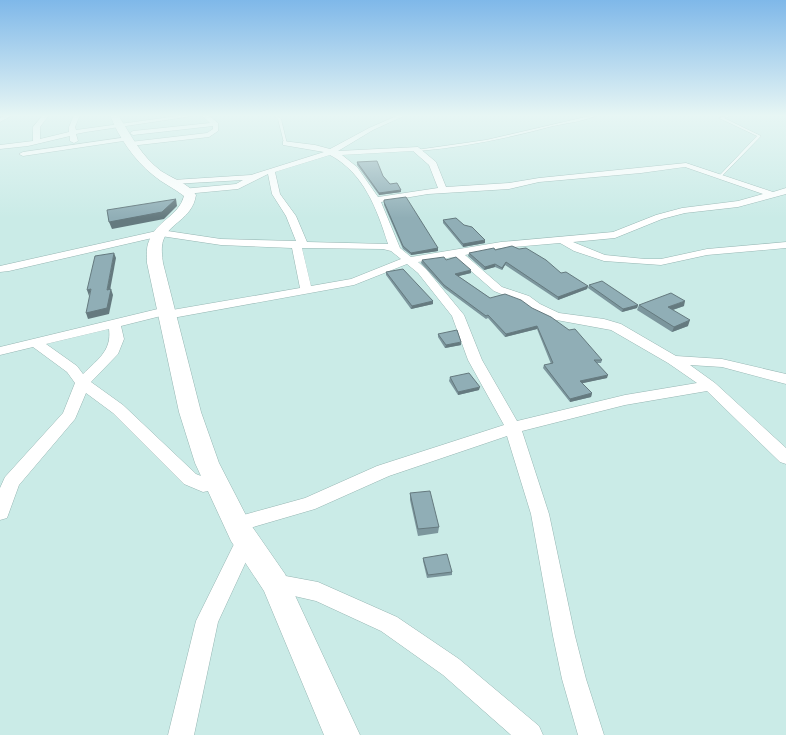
<svg xmlns="http://www.w3.org/2000/svg" width="786" height="735" viewBox="0 0 786 735" font-family="'DM Sans',sans-serif">
<rect width="100%" height="100%" fill="#caebe7"/>
<g fill="none" stroke-linecap="round" stroke-linejoin="round">
<defs>
<g id="lane">
<path d="M273,115H276L281,119L287,144L284,143L278,119Z"/>
<path d="M594,115H598C585,121 568,123 553,126C509,138 464,147 418,151L416,150L486,140Z"/>
<path d="M730,115H734L724,118L761,136L720,178H719V176L757,136L719,118Z"/>
</g>
<g id="street">
<path d="M6,115H13L0,122V118Z"/>
<path d="M43,115H49L40,127V139L69,132V127L74,115H80L75,127L76,130L185,115H199L86,132L76,134L78,141L74,143L70,141V136L28,146L0,149V145L33,141V127Z"/>
<path d="M201,115H208L218,123V131L209,137L130,146L126,144L130,142L207,133L213,129V126L133,135L130,133L133,131L210,123Z"/>
<path d="M399,115H406L373,130L338,151L418,147L436,162L446,187L509,183L539,178L686,163L773,192L786,188V194L738,207L685,213L662,219L615,238L573,242L605,255L645,259H661L707,249L786,242V248L707,255L661,265L604,261L574,251L560,243L501,248L465,255L502,287L529,296L540,304L559,313L604,319L621,324L676,356L722,359L786,374V384L722,367L690,365L715,383L786,448V464L780,462L707,391L625,405L522,431L549,514L575,636L586,679L604,735H578L562,679L553,636L531,514L507,436L389,476L315,509L236,532L229,529L227,524L229,519L305,498L377,466L504,425L468,360L452,316L418,273L407,264L354,285L167,319L161,316L121,326L124,339L118,354L91,382L123,405L196,474C206,479 214,475 223,478L226,483L223,488L203,492L184,484L113,413L86,393L75,419L19,485L7,518L0,520V488L5,477L63,413L75,383L67,372L33,347L0,355V347L166,307L172,310L300,288L292,248L221,245L161,236L9,271L0,272V266L161,230L221,239L296,241L286,216L272,194L268,174L238,189L185,194L182,193V189L236,184L243,180L173,184L169,182L173,180L251,175L324,152L283,145V141L315,145L330,149L369,128ZM413,151L429,165L438,188L378,197L357,167L342,155ZM330,155C364,173 377,209 388,244L307,242L296,216L280,194L275,172ZM685,167L763,194L738,201L682,208L656,215L613,232L501,242L411,257L400,248L381,202L428,194L509,189L539,182L641,173ZM302,248L383,249L391,251L401,259L351,279L311,286ZM455,257L494,291L521,302L532,310L551,319L611,330L668,363L697,383L625,395L517,421L482,360L464,315L426,269L418,262ZM109,329C112,351 97,360 83,374L77,366L46,344Z"/>
<path d="M128,137L131,139L130,140L23,156L19,154L23,152Z"/>
<path d="M246,532L253,534L256,540L218,622L194,735H168L196,621L239,534Z"/>
<path d="M275,574L318,582L397,617L459,659L539,726L543,735H511L443,675L381,631L316,601L268,590L265,583L268,576Z"/>
</g>
<path id="secondary" d="M110,115H118C131,135 141,156 161,171C173,179 188,183 196,195C192,220 169,222 163,241C161,247 162,256 163,263L201,412L219,463L251,525L285,574L360,735H324L264,591L231,541L195,463L179,412L147,263C147,256 146,247 149,241C156,221 179,216 184,196C174,188 162,183 153,175C134,160 118,136 110,115Z"/>
</defs>
<use href="#lane" stroke="#96b6b3" stroke-width="1"/>
<use href="#street" stroke="#96b6b3" stroke-width="1"/>
<use href="#secondary" stroke="#96b6b3" stroke-width="1"/>
<use href="#lane" fill="#fff" fill-rule="evenodd"/>
<use href="#street" fill="#fff" fill-rule="evenodd"/>
<use href="#secondary" fill="#fff" fill-rule="evenodd"/>
</g>
<g fill="#7c969d">
<path d="M357,162L383,176L390,184L401,192L379,195L357,165Z"/>
<path d="M384,202L438,248V251L411,255L403,249L384,205Z"/>
<path d="M443,220L485,243L463,247L443,223Z"/>
<path d="M495,250L561,273L588,286L587,289L558,300L505,265L502,270L495,267L484,270L468,256L469,253Z"/>
<path d="M422,260H446L471,273L458,276L490,298L602,360L601,363H597L607,378L582,383L592,393L591,397L570,402L543,368L544,365L551,364L537,329L505,337L488,318L486,319L444,288L421,263Z"/>
<path d="M386,272L433,301V304L411,309L386,275Z"/>
<path d="M589,285L638,305L637,308L622,312L588,288Z"/>
<path d="M639,305L684,306L673,310L688,326L672,332L637,310Z"/>
<path d="M438,334L461,345L445,348L438,337Z"/>
<path d="M450,377L479,390L458,395L449,381Z"/>
<path d="M410,493L439,527L438,533L418,536L410,500Z"/>
<path d="M423,558L452,572V575L427,578L423,561Z"/>
</g>
<g fill="#657a7f">
<path d="M401,190V192L379,195V193Z"/>
<path d="M176,199L177,206L164,219L112,229L109,222Z"/>
<path d="M485,240V243L463,247V244Z"/>
<path d="M438,248V251L411,255V253Z"/>
<path d="M114,253L116,258L109,296L107,290Z"/>
<path d="M506,262L505,265L502,270V268Z"/>
<path d="M495,264V267L484,270L485,267Z"/>
<path d="M471,270V273L455,277V274Z"/>
<path d="M588,286L587,289L558,300V297Z"/>
<path d="M91,289L89,296L87,290Z"/>
<path d="M111,289L113,295L109,314L88,319L86,313Z"/>
<path d="M433,301V304L411,309L412,306Z"/>
<path d="M685,301L684,306L666,312L668,307Z"/>
<path d="M638,305L637,308L622,312L623,309Z"/>
<path d="M690,320L688,326L672,332L674,327Z"/>
<path d="M537,326V329L505,337L506,334Z"/>
<path d="M461,342V345L445,348L446,345Z"/>
<path d="M608,375L607,378L579,384L580,381Z"/>
<path d="M480,387L479,390L458,395V392Z"/>
<path d="M592,393L591,397L570,402V399Z"/>
</g>
<g fill="#90aeb6" stroke="#657a7f">
<path d="M377,161L383,176L390,184L397,183L401,190L379,193L357,162Z"/>
<path d="M406,197L438,248L411,253L403,246L384,202V200Z"/>
<path d="M176,199L162,212L109,222L107,210Z"/>
<path d="M456,218L464,225L472,227L485,240L463,244L443,220Z"/>
<path d="M512,246L519,249L526,248L546,260L561,273L566,272L588,286L558,297L506,262L502,268L495,264L485,267L469,253L494,248L495,250Z"/>
<path d="M114,253L107,290L111,289L107,308L86,313L91,289L87,290L95,256Z"/>
<path d="M444,257L446,260L456,257L471,270L455,274L490,298L505,294L521,300L532,308L551,317L569,330L575,329L602,360H594L608,375L580,381L592,393L570,399L544,365L553,363L537,326L506,334L488,315L486,316L444,285L422,260Z"/>
<path d="M403,269L433,301L412,306L386,272Z"/>
<path d="M602,281L638,305L623,309L589,285Z"/>
<path d="M671,293L685,301L668,307L690,320L674,327L639,305Z"/>
<path d="M457,330L461,342L446,345L438,334Z"/>
<path d="M469,373L480,387L458,392L450,377Z"/>
<path d="M430,491L439,527L418,529L410,493Z"/>
<path d="M447,554L452,572L428,575L423,558Z"/>
</g>
<linearGradient id="sky" x2="0" y2="1"><stop stop-color="#7fb8e9"/><stop offset="0.53" stop-color="#e7f6f4"/><stop offset="1" stop-color="#e7f6f4" stop-opacity="0"/></linearGradient>
<rect width="786" height="218" fill="url(#sky)"/>
</svg>
